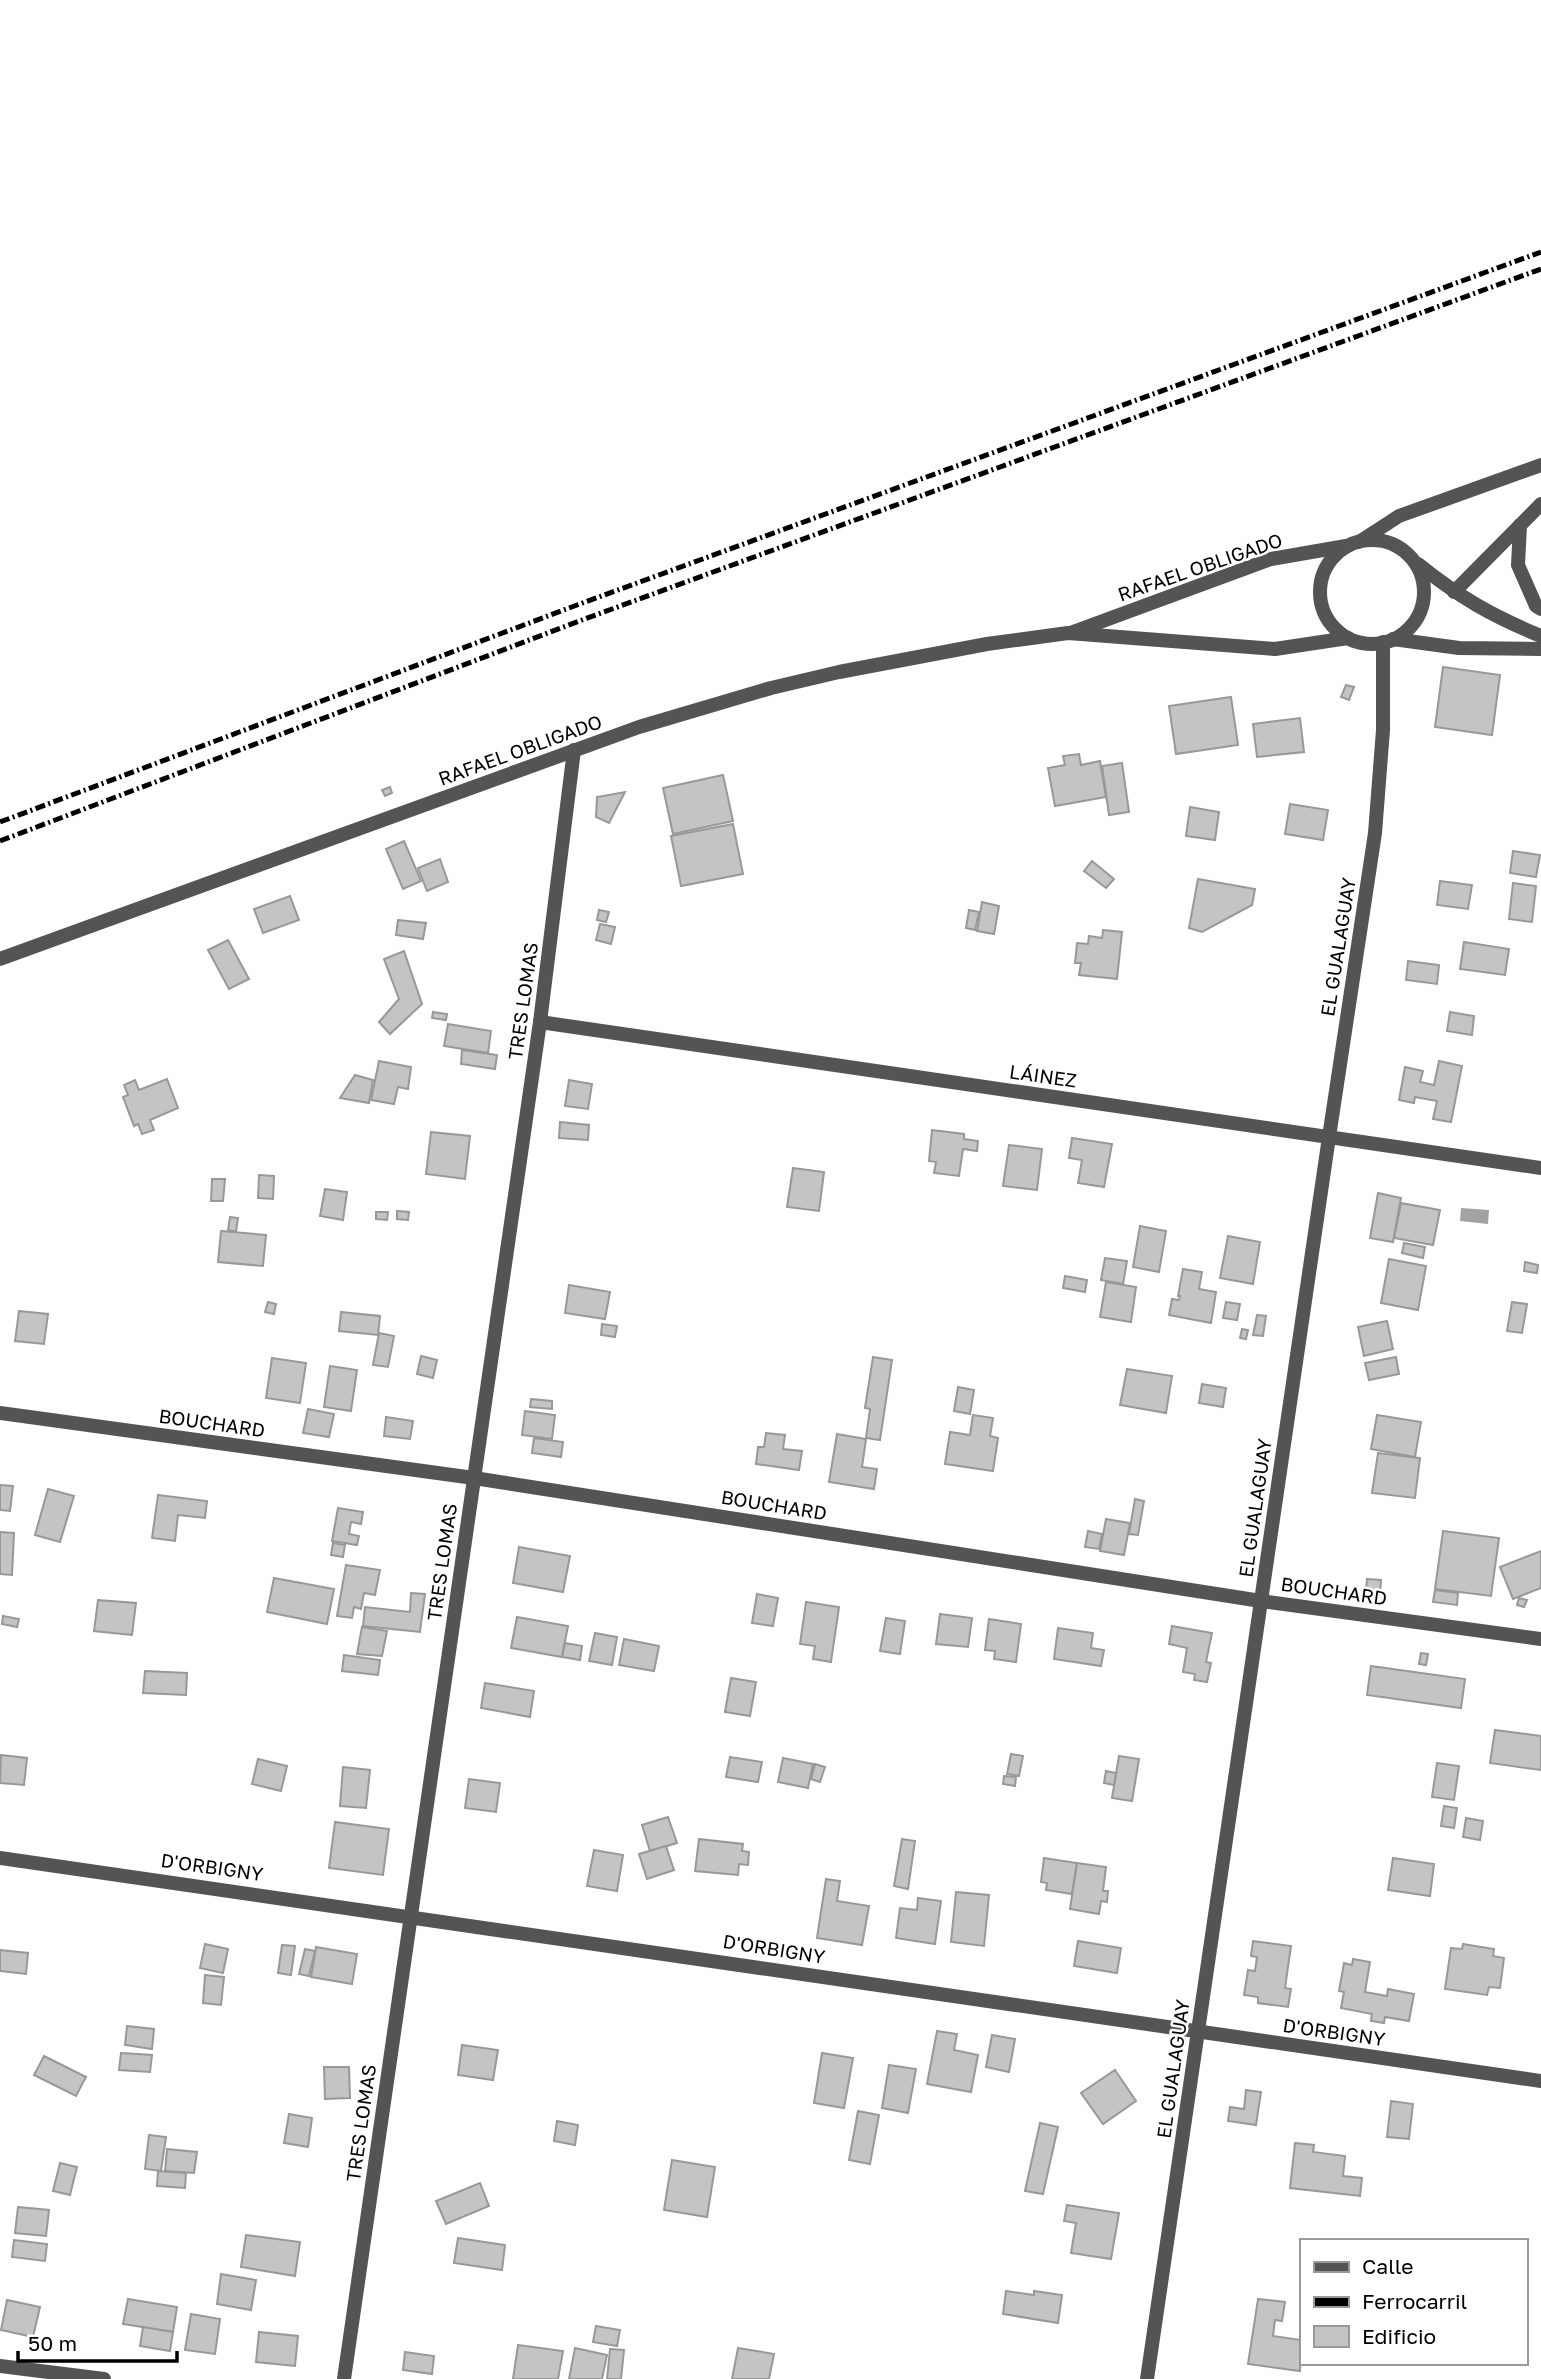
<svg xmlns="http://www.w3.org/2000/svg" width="1541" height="2379" viewBox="0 0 1541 2379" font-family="'Golos Text',sans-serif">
<rect width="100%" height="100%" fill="#fff"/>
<path fill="#a2a2a2" d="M1461,1208L1489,1210L1488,1224L1460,1221Z"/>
<g fill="#c4c4c4" stroke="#989898" stroke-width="2">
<path d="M1443,667L1500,675L1492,735L1435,727Z"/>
<path d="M1346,685L1354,687L1349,700L1341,697Z"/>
<path d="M1231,697L1238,745L1176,754L1169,706Z"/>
<path d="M1300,718L1304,752L1257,757L1253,724Z"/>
<path d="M1079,754L1081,765L1100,761L1106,797L1055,806L1048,768L1065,765L1063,756Z"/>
<path d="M1122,763L1129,812L1109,815L1102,766Z"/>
<path d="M723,775L733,821L673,834L663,788Z"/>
<path d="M390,787L392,793L385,796L382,790Z"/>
<path d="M625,792L609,823L596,817L597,797Z"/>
<path d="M1290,804L1328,810L1323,840L1285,834Z"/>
<path d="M1190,807L1219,812L1215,840L1186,836Z"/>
<path d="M733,824L743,874L681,886L671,836Z"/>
<path d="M404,841L421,881L403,889L386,849Z"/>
<path d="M1513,851L1540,855L1536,877L1510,873Z"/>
<path d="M440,859L448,882L427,891L418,868Z"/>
<path d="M1092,861L1114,879L1106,888L1084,871Z"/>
<path d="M1198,879L1255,889L1252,905L1202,932L1189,928Z"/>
<path d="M1440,881L1472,885L1468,909L1437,905Z"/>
<path d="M1513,883L1536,886L1532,922L1509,919Z"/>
<path d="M290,896L299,920L263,933L254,909Z"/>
<path d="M982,902L999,906L994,934L977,931Z"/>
<path d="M599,910L609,912L606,922L597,920Z"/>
<path d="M969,910L979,912L975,930L966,928Z"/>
<path d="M398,920L426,923L423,939L396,935Z"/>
<path d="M600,924L615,927L611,944L596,940Z"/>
<path d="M1103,930L1122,932L1117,979L1079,975L1081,963H1075L1077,943L1088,944L1089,936L1102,938Z"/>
<path d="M228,940L249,979L229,989L208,950Z"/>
<path d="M1464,942L1509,949L1505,975L1460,969Z"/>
<path d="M404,951L422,1004L390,1034L379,1022L399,999L384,959Z"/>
<path d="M1408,961L1439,965L1437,984L1406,980Z"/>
<path d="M433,1012L447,1014L446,1020L432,1018Z"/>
<path d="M1450,1012L1474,1016L1472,1035L1447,1031Z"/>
<path d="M448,1024L491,1031L488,1053L444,1046Z"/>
<path d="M462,1050L497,1055L495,1069L461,1064Z"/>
<path d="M379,1061L411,1067L408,1089L398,1087L394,1104L371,1100Z"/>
<path d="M1439,1061L1462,1066L1451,1122L1433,1119L1437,1101L1415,1097L1414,1103L1399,1100L1405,1067L1423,1071L1420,1082L1434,1085Z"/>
<path d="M355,1075L373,1080L369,1103L340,1098Z"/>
<path d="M167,1079L178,1108L150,1120L154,1130L142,1134L138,1124L134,1126L123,1097L128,1095L124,1085L135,1080L139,1090Z"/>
<path d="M569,1080L592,1084L588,1109L565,1106Z"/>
<path d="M560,1122L589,1125L588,1140L559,1138Z"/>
<path d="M932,1130L964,1134V1139L978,1141L977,1151L963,1149L959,1176L934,1173L936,1162L929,1161Z"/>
<path d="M431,1132L470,1136L465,1179L426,1174Z"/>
<path d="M1072,1138L1112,1144L1104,1187L1078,1183L1082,1160L1069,1158Z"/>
<path d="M1009,1145L1042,1149L1037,1190L1003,1186Z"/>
<path d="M793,1168L824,1172L819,1211L787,1207Z"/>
<path d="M259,1175L274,1176L273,1199L258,1198Z"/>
<path d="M212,1179H225L223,1201H211Z"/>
<path d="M325,1189L347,1192L343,1220L320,1216Z"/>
<path d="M1378,1193L1401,1198L1393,1242L1370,1238Z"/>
<path d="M1401,1203L1440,1210L1433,1245L1394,1238Z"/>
<path d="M397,1211L409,1212L408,1220L397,1219Z"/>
<path d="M376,1212H388L387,1220L376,1219Z"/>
<path d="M230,1217L238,1218L236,1232L228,1230Z"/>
<path d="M1140,1226L1166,1231L1159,1272L1133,1267Z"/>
<path d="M221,1231L266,1235L263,1266L218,1262Z"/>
<path d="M1228,1236L1260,1242L1253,1284L1220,1278Z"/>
<path d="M1404,1243L1425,1247L1423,1258L1402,1253Z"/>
<path d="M1105,1258L1127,1261L1123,1284L1101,1280Z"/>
<path d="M1389,1259L1426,1266L1418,1310L1381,1303Z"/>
<path d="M1525,1262L1538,1265L1537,1273L1524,1271Z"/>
<path d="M1183,1269L1202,1272L1199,1289L1216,1292L1211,1323L1169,1315L1172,1299L1179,1300L1180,1296H1178Z"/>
<path d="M1065,1276L1087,1280L1085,1292L1063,1288Z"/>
<path d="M1106,1282L1136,1287L1131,1322L1100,1317Z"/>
<path d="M569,1285L610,1292L605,1319L565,1313Z"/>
<path d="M268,1302L276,1304L274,1314L265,1312Z"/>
<path d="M1226,1302L1240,1304L1237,1320L1223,1318Z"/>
<path d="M1512,1302L1527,1304L1522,1333L1507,1331Z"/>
<path d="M19,1311L48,1314L44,1344L15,1341Z"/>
<path d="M341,1312L380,1316L378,1335L339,1331Z"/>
<path d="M1257,1315L1266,1316L1263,1336L1253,1335Z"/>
<path d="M1387,1321L1393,1349L1364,1356L1358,1327Z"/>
<path d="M602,1324L617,1326L615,1337L601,1335Z"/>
<path d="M1242,1329L1248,1330L1246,1339L1240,1338Z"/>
<path d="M379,1333L394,1336L388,1367L373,1365Z"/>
<path d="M421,1356L437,1360L433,1378L417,1374Z"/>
<path d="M873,1357L892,1360L880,1440L866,1438L870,1409L865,1408Z"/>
<path d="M1396,1357L1399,1374L1369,1380L1365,1363Z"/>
<path d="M272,1358L306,1363L300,1403L266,1398Z"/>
<path d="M330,1366L357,1370L351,1411L324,1407Z"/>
<path d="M1127,1369L1172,1376L1166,1413L1120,1405Z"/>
<path d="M1202,1384L1226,1388L1223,1407L1199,1403Z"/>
<path d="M958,1387L974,1390L970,1414L954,1411Z"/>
<path d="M531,1399L552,1401V1409L530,1407Z"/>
<path d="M308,1409L334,1414L329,1437L303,1433Z"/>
<path d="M525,1411L555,1415L552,1439L522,1435Z"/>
<path d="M973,1415L993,1418L990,1436L998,1438L993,1471L945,1464L950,1432L970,1435Z"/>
<path d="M1377,1415L1421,1422L1415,1457L1371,1449Z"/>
<path d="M386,1417L413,1421L410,1439L384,1436Z"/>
<path d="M766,1433L785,1435L783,1449L802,1451L799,1470L756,1464L758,1447H764Z"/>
<path d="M837,1434L866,1439L862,1467L877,1469L874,1489L829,1482Z"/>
<path d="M534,1438L563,1442L561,1457L532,1453Z"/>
<path d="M1378,1453L1420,1458L1415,1498L1372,1493Z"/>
<path d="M0,1485L13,1486L10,1511L0,1510Z"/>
<path d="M48,1489L74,1496L60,1542L35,1535Z"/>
<path d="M158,1495L207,1501L205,1518L178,1515L175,1541L152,1538Z"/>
<path d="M1135,1499L1144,1501L1138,1535L1129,1534Z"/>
<path d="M338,1508L363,1512L361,1524L351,1522L349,1534L359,1536L357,1545L332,1541Z"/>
<path d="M1106,1519L1130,1523L1124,1555L1100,1551Z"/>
<path d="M1088,1531L1102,1534L1099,1549L1085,1547Z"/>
<path d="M1443,1531L1499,1538L1491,1596L1435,1589Z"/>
<path d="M0,1532L14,1533L12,1575L0,1574Z"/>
<path d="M333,1543L345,1545L343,1557L331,1555Z"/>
<path d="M519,1547L570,1556L563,1592L513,1583Z"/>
<path d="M1541,1551V1588L1513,1599L1500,1567Z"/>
<path d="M346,1565L380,1570L375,1595L364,1593L361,1609L354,1607L352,1618L337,1616Z"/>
<path d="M274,1578L334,1589L327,1624L267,1612Z"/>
<path d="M1367,1579L1381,1580L1380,1594L1366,1592Z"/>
<path d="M1435,1590L1458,1593L1457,1605L1433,1602Z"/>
<path d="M411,1593L425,1594L420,1632L363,1626L365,1607L410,1612Z"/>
<path d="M757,1594L778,1598L773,1626L752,1623Z"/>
<path d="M1519,1598L1527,1600L1524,1607L1517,1605Z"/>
<path d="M98,1600L136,1603L132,1635L94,1631Z"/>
<path d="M806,1602L839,1607L831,1662L813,1659L815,1646L800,1644Z"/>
<path d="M940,1614L972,1618L968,1647L936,1644Z"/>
<path d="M3,1616L19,1619L17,1627L2,1624Z"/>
<path d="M517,1617L568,1626L562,1657L511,1648Z"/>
<path d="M886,1618L905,1621L900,1654L880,1651Z"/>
<path d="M989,1619L1021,1624L1016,1662L994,1659L995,1651L985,1650Z"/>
<path d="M1172,1626L1212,1633L1206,1662L1211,1663L1207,1682L1194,1680L1195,1674L1183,1672L1187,1648L1169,1644Z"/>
<path d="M362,1627L387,1631L382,1656L357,1654Z"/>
<path d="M1058,1628L1093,1633L1091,1648L1104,1650L1101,1666L1054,1659Z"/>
<path d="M595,1633L617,1637L612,1665L589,1661Z"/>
<path d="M624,1639L659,1646L654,1671L619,1665Z"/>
<path d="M565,1643L582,1646L580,1660L562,1657Z"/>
<path d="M1421,1653L1428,1654L1426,1665L1419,1664Z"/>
<path d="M344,1655L380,1660L378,1675L342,1671Z"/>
<path d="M1371,1666L1465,1679L1461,1708L1367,1695Z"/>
<path d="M145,1671L187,1673L186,1695L143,1693Z"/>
<path d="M731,1678L756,1682L750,1716L725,1712Z"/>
<path d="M485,1683L534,1691L530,1717L481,1708Z"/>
<path d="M1495,1730L1541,1736V1770L1490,1763Z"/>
<path d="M1011,1754L1023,1756L1019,1776L1007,1774Z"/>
<path d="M1,1755L27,1758L24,1785L0,1783Z"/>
<path d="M1119,1756L1139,1759L1132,1801L1112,1798Z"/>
<path d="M730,1757L762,1762L758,1782L726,1777Z"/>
<path d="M783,1758L813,1764L808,1788L778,1782Z"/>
<path d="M258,1759L287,1766L281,1791L252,1784Z"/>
<path d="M1437,1763L1459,1766L1454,1800L1432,1797Z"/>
<path d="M815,1764L825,1767L820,1782L811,1779Z"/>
<path d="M343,1767L370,1770L366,1808L340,1806Z"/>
<path d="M1106,1771L1116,1773L1114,1785L1104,1783Z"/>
<path d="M1004,1776L1016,1777L1015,1786L1003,1784Z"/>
<path d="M469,1779L500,1783L496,1812L465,1808Z"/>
<path d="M1444,1806L1457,1808L1454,1828L1441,1826Z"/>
<path d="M668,1817L677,1843L650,1851L642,1825Z"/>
<path d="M1466,1818L1483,1821L1480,1840L1463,1837Z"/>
<path d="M335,1822L389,1829L383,1875L329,1868Z"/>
<path d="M699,1839L743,1844L742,1851L749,1852L748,1865L739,1864L738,1875L695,1871Z"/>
<path d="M902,1839L915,1841L908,1889L894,1886Z"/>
<path d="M666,1846L674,1870L647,1879L639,1854Z"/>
<path d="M594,1850L623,1855L617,1891L587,1886Z"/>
<path d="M1044,1858L1077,1863L1072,1894L1046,1890L1047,1883L1041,1882Z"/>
<path d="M1393,1858L1434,1864L1430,1896L1388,1890Z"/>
<path d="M1077,1863L1106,1867L1103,1891H1108L1107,1902L1101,1901L1099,1914L1070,1909Z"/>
<path d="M826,1879L840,1881L837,1901L869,1906L862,1945L817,1938Z"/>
<path d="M956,1892L989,1895L984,1946L951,1942Z"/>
<path d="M918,1898L941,1901L935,1944L896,1938L900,1908L917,1910Z"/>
<path d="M1078,1941L1121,1948L1117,1973L1074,1966Z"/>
<path d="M1253,1941L1291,1946L1285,1988L1291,1989L1288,2007L1258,2003V1997L1244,1995L1248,1970L1255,1971L1257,1957L1251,1956Z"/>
<path d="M205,1944L228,1949L223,1973L200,1968Z"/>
<path d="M1463,1944L1494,1949L1493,1956L1504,1958L1500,1988L1489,1987L1487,1995L1445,1989L1451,1948L1462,1949Z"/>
<path d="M282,1945L295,1946L291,1975L278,1973Z"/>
<path d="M316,1947L357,1954L352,1984L311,1977Z"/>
<path d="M305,1949L315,1951L309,1976L299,1974Z"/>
<path d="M0,1950L28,1953L26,1974L0,1971Z"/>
<path d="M1353,1959L1370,1962L1365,1992L1387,1996L1388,1989L1414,1994L1409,2021L1385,2017L1384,2023L1371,2021L1372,2014L1341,2008L1344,1992L1339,1991L1344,1963L1352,1965Z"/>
<path d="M205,1975L224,1977L221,2005L203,2003Z"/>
<path d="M127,2026L154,2029L152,2049L125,2045Z"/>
<path d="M937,2031L957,2034L954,2050L978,2055L971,2092L927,2084Z"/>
<path d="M992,2035L1015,2039L1009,2072L986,2067Z"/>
<path d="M462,2045L498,2050L493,2080L458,2075Z"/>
<path d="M121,2053L152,2055L150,2072L119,2070Z"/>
<path d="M822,2053L853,2058L844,2108L814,2103Z"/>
<path d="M44,2056L86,2077L76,2096L34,2075Z"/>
<path d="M889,2065L916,2069L908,2113L882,2108Z"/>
<path d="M324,2067H349L350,2098L325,2099Z"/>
<path d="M1115,2070L1136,2101L1103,2124L1081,2093Z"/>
<path d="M1246,2090L1261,2092L1256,2125L1228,2121L1230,2107L1244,2109Z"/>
<path d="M1391,2101L1413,2104L1409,2139L1387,2137Z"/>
<path d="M858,2111L879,2115L870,2164L849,2160Z"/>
<path d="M289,2114L312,2118L308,2147L284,2143Z"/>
<path d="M557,2121L578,2125L575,2145L554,2141Z"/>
<path d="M1040,2123L1058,2127L1043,2194L1025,2191Z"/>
<path d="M149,2135L166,2137L161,2171L145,2169Z"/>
<path d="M1295,2143L1314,2145L1313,2152L1345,2156L1343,2176L1362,2178L1360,2196L1290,2188Z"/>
<path d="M167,2149L197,2152L194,2173L165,2171Z"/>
<path d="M672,2160L715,2167L707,2217L664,2210Z"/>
<path d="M60,2163L77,2167L70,2195L53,2191Z"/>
<path d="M158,2171L186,2173L185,2188L157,2186Z"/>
<path d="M480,2183L489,2206L446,2224L436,2201Z"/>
<path d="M1067,2205L1119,2213L1111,2259L1071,2253L1076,2223L1064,2221Z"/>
<path d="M18,2207L49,2210L46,2236L15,2233Z"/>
<path d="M246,2235L300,2242L295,2276L241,2267Z"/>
<path d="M458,2238L505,2245L502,2270L454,2263Z"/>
<path d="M14,2240L47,2244L45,2261L12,2257Z"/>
<path d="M221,2274L256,2280L251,2310L217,2304Z"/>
<path d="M1006,2291L1034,2295V2291L1062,2295L1058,2323L1003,2314Z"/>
<path d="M128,2299L177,2307L173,2332L123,2324Z"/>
<path d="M1258,2299L1285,2302L1282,2321L1275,2320L1273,2336L1301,2340L1300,2371L1248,2364Z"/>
<path d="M7,2300L40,2307L33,2337L1,2330Z"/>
<path d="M191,2314L220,2319L215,2354L185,2350Z"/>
<path d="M596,2326L620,2330L617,2346L593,2342Z"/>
<path d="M143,2327L173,2332L170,2351L140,2346Z"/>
<path d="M259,2332L298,2336L295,2366L256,2362Z"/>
<path d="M518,2345L563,2351L558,2379H513Z"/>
<path d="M575,2348L607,2355L602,2379H569Z"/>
<path d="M738,2348L774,2354L769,2379H732Z"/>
<path d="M610,2349L624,2350L621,2379H607Z"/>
<path d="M405,2352L434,2356L432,2374L403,2370Z"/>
</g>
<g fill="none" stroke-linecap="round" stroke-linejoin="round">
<g stroke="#545454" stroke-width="14">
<path d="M1520,525L1518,565L1536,606L1541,609"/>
<path d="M1359,542L1399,516L1541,465"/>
<path d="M1454,592L1541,504"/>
<path d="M540,1022L1541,1168"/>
<path d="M0,1413L474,1478L1261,1601L1541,1639"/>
<path d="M0,1858C514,1929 1027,2008 1541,2081"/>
<path d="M0,2366L104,2379"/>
<path d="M344,2379L540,1022L574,750"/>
<path d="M1147,2379L1329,1137L1375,833L1383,730V642"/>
</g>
<g stroke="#545454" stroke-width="14">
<circle cx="1372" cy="592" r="52"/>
<path d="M1418,564C1459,597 1492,616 1541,636"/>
<path d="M1073,632L1271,559L1346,546"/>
<path d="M1393,639L1459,648L1541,649"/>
<path d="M0,959L639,727L771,688L839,672L987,644L1068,633L1275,649L1348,638"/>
</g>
<g stroke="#000" stroke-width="5" stroke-dasharray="10 3.5 2 3.5" stroke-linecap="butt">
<path d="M0,822L577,605L1541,252"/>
<path d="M0,841L582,620L1541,269"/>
</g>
</g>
<g text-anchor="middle" stroke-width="5" stroke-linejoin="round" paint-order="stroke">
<g font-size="19" fill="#000" stroke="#fff">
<text transform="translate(1200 567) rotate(-19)" y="7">RAFAEL OBLIGADO</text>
<text transform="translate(520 750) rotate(-20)" y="7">RAFAEL OBLIGADO</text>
<text transform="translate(1338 947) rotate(-81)" y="7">EL GUALAGUAY</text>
<text transform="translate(523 1001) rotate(-82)" y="7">TRES LOMAS</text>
<text transform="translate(1043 1076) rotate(8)" y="7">LÁINEZ</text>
<text transform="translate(212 1423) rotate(8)" y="7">BOUCHARD</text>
<text transform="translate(774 1505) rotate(9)" y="7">BOUCHARD</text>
<text transform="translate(1255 1508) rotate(-82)" y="7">EL GUALAGUAY</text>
<text transform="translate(442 1562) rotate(-82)" y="7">TRES LOMAS</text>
<text transform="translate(1334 1591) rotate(8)" y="7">BOUCHARD</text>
<text transform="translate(212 1867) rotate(8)" y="7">D'ORBIGNY</text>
<text transform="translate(774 1949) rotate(9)" y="7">D'ORBIGNY</text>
<text transform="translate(1334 2032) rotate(8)" y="7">D'ORBIGNY</text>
<text transform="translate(1173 2069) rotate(-82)" y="7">EL GUALAGUAY</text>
<text transform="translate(361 2123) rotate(-82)" y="7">TRES LOMAS</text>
</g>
</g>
<rect x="1300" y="2239" width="228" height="126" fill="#ffffff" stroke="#999999" stroke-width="2"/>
<rect x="1314" y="2262" width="35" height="10" fill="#545454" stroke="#999999" stroke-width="2"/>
<text x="1362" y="2274" font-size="21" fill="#000000">Calle</text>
<rect x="1314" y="2297" width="35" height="10" fill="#000000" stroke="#999999" stroke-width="2"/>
<text x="1362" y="2309" font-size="21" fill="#000000">Ferrocarril</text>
<rect x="1314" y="2326" width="35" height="21" fill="#c4c4c4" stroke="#999999" stroke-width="2"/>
<text x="1362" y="2344" font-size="21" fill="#000000">Edificio</text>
<path d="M18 2351v10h159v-10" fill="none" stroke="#000000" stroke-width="3.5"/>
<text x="28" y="2351" font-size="21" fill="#000000" stroke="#ffffff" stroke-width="5" paint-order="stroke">50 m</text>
</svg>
